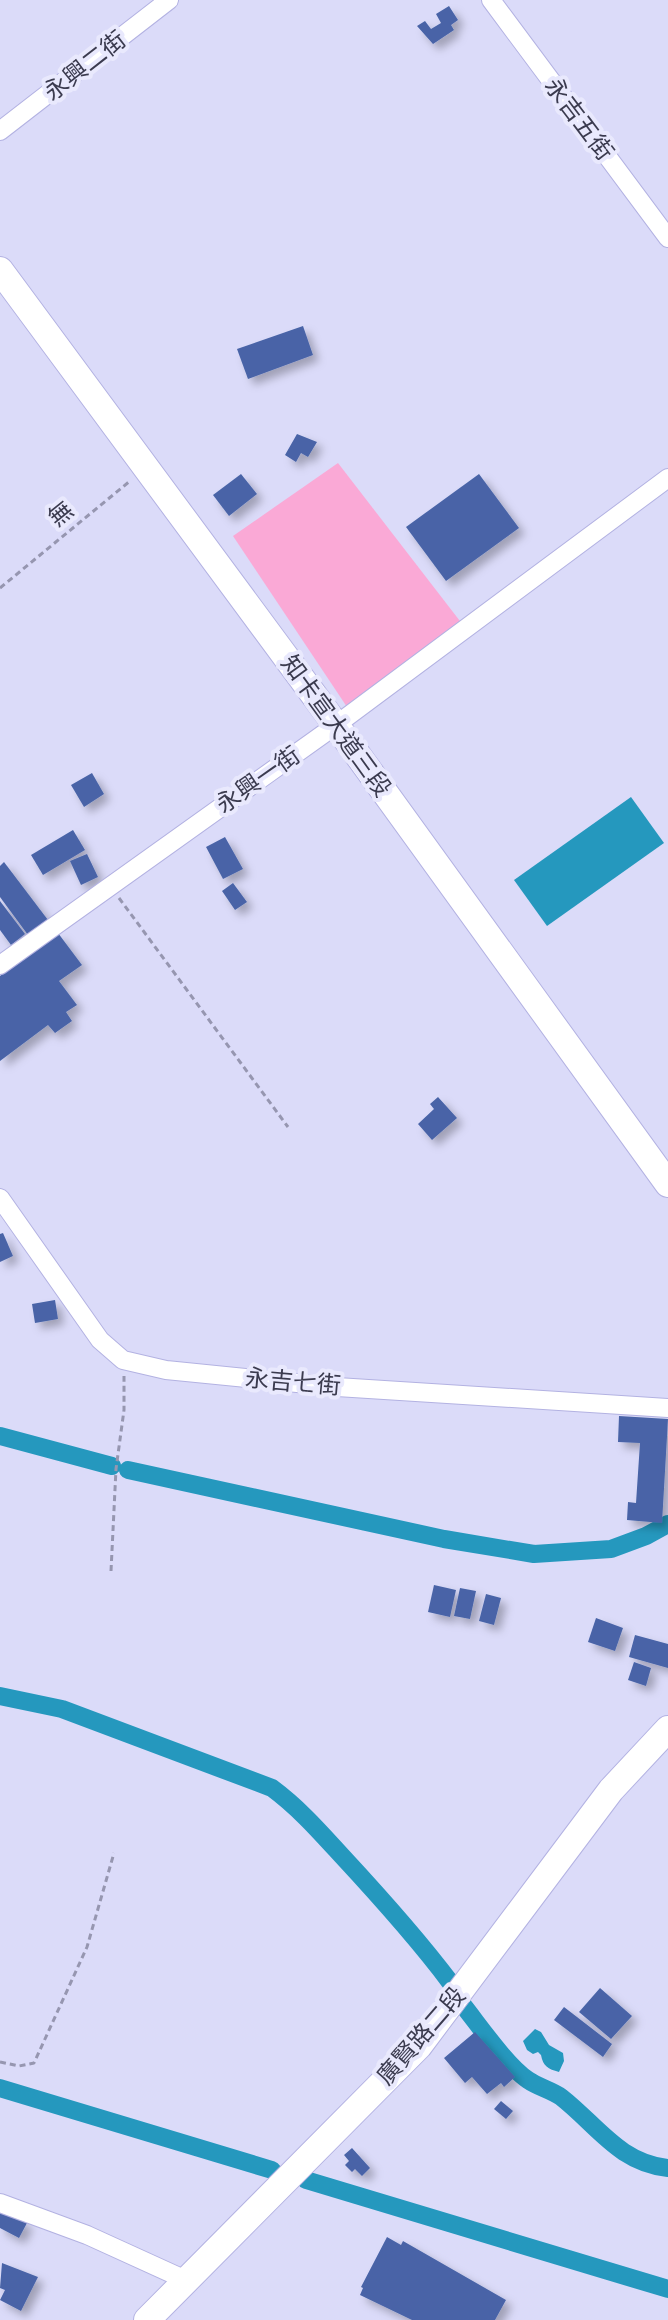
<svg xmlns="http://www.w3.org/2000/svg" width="668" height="2320" viewBox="0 0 668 2320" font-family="'Exo 2','Noto Sans TC',sans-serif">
<defs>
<filter id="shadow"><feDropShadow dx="6" dy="6" stdDeviation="4" flood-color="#0004"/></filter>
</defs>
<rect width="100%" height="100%" fill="#dbdbf9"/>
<path fill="#faa9d6" d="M338,463L463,625L347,707L233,536Z"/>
<g fill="#2598be">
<path d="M631,797L664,843L547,926L514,880Z"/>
<path d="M535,2029L541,2032L549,2045L563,2053L564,2061L559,2072C548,2069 543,2066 541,2055L538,2052L533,2054L527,2050L523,2041Z"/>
</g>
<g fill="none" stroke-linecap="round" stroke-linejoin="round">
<g stroke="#2598be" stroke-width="18">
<path d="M0,1436L112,1466"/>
<path d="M128,1470L444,1539L534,1554L611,1549L646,1536L668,1524"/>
<path d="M0,1696L62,1709L272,1788C299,1808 320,1832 342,1856C380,1897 417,1938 450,1982"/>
<path d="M462,2004C479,2025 506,2065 528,2080C538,2087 551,2090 561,2097C597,2125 619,2163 668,2168"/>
<path d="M0,2088L272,2170"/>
<path d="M306,2180L668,2289"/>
</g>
</g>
<g fill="#4864a7" filter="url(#shadow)">
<path d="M449,6L458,20L451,25L454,30L433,44L417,26L425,21L431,29L441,23L436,14Z"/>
<path d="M303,326L313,355L248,379L237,349Z"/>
<path d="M297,434L317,442L308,457L301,453L296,462L285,455Z"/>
<path d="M241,474L257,494L229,516L213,495Z"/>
<path d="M479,474L519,528L446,581L406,527Z"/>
<path d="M92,773L104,794L84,807L71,785Z"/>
<path d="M73,830L85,850L43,875L31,855Z"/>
<path d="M225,837L243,869L223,879L206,847Z"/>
<path d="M87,854L98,877L81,885L70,861Z"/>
<path d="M4,862L48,920L28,935L0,897V866Z"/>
<path d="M233,883L247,902L235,910L222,891Z"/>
<path d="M0,901L25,934L11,945L0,930Z"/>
<path d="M58,933L82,965L59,981L77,1005L66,1012L72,1021L55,1033L48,1025L0,1061V976Z"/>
<path d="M438,1097L457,1118L432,1140L418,1124L434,1109L430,1104Z"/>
<path d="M3,1233L13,1256L0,1262V1234Z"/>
<path d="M55,1300L58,1319L35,1323L32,1304Z"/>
<path d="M619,1416L668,1419L662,1523L627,1520L628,1502L636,1503L640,1443L618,1442Z"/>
<path d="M434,1585L456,1590L450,1617L428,1612Z"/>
<path d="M460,1588L476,1591L470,1619L454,1616Z"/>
<path d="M486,1594L501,1598L494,1625L479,1621Z"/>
<path d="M596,1618L623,1628L615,1651L588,1642Z"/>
<path d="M635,1635L668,1644V1668L629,1657Z"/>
<path d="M634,1662L651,1668L646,1686L628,1680Z"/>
<path d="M600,1988L632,2016L611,2039L579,2012Z"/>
<path d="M564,2007L612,2044L603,2057L554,2020Z"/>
<path d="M475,2032L515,2077L504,2087L501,2083L487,2094L472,2077L465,2083L444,2058Z"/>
<path d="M501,2101L513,2111L506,2119L494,2109Z"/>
<path d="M352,2148L370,2168L362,2176L355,2169L352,2172L345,2165L349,2161L344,2155Z"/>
<path d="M0,2209L27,2223L19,2238L0,2228Z"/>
<path d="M387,2237L401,2245L403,2241L506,2300L495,2320H412L360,2295L363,2288L361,2287Z"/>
<path d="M2,2263L38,2277L21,2311L0,2300L5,2290L0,2288Z"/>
</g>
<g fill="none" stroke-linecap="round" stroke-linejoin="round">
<defs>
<g id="street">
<path d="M491,0L668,238"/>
<path d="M0,131L169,0"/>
<path d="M0,965L336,725L668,478"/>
<path d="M0,1198L100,1340L123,1360L166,1370L337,1387L668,1408"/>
<path d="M0,2203L87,2235L188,2281"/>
</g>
<g id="secondary">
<path d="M0,270L336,725L668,1184"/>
<path d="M147,2320L419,2046L611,1790L668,1729"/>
</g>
</defs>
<use href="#street" stroke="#b3b2e2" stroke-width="20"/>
<use href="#secondary" stroke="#b3b2e2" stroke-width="28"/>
<g stroke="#9696b0" stroke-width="3" stroke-dasharray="6 4" stroke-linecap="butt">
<path d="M0,588L130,481"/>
<path d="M119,898L288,1127"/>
<path d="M111,1571L116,1469L124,1410V1376"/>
<path d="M0,2062L19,2066L34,2063L87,1947L114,1853"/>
</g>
<use href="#street" stroke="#fff" stroke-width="18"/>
<use href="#secondary" stroke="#fff" stroke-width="26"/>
</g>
<g text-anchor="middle" stroke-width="8" stroke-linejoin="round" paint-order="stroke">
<g font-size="24" fill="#3b3b4f" stroke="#e9e9fd">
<text transform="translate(85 66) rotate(-38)" y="8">永興二街</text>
<text transform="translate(579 119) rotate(53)" y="8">永吉五街</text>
<text transform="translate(61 514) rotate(-39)" y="8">無</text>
<text transform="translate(336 726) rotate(54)" y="8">知卡宣大道三段</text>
<text transform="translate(258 780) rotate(-35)" y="8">永興一街</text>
<text transform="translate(293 1382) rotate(5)" y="8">永吉七街</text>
<text transform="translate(421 2036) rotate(-49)" y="8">廣賢路二段</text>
</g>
</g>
</svg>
